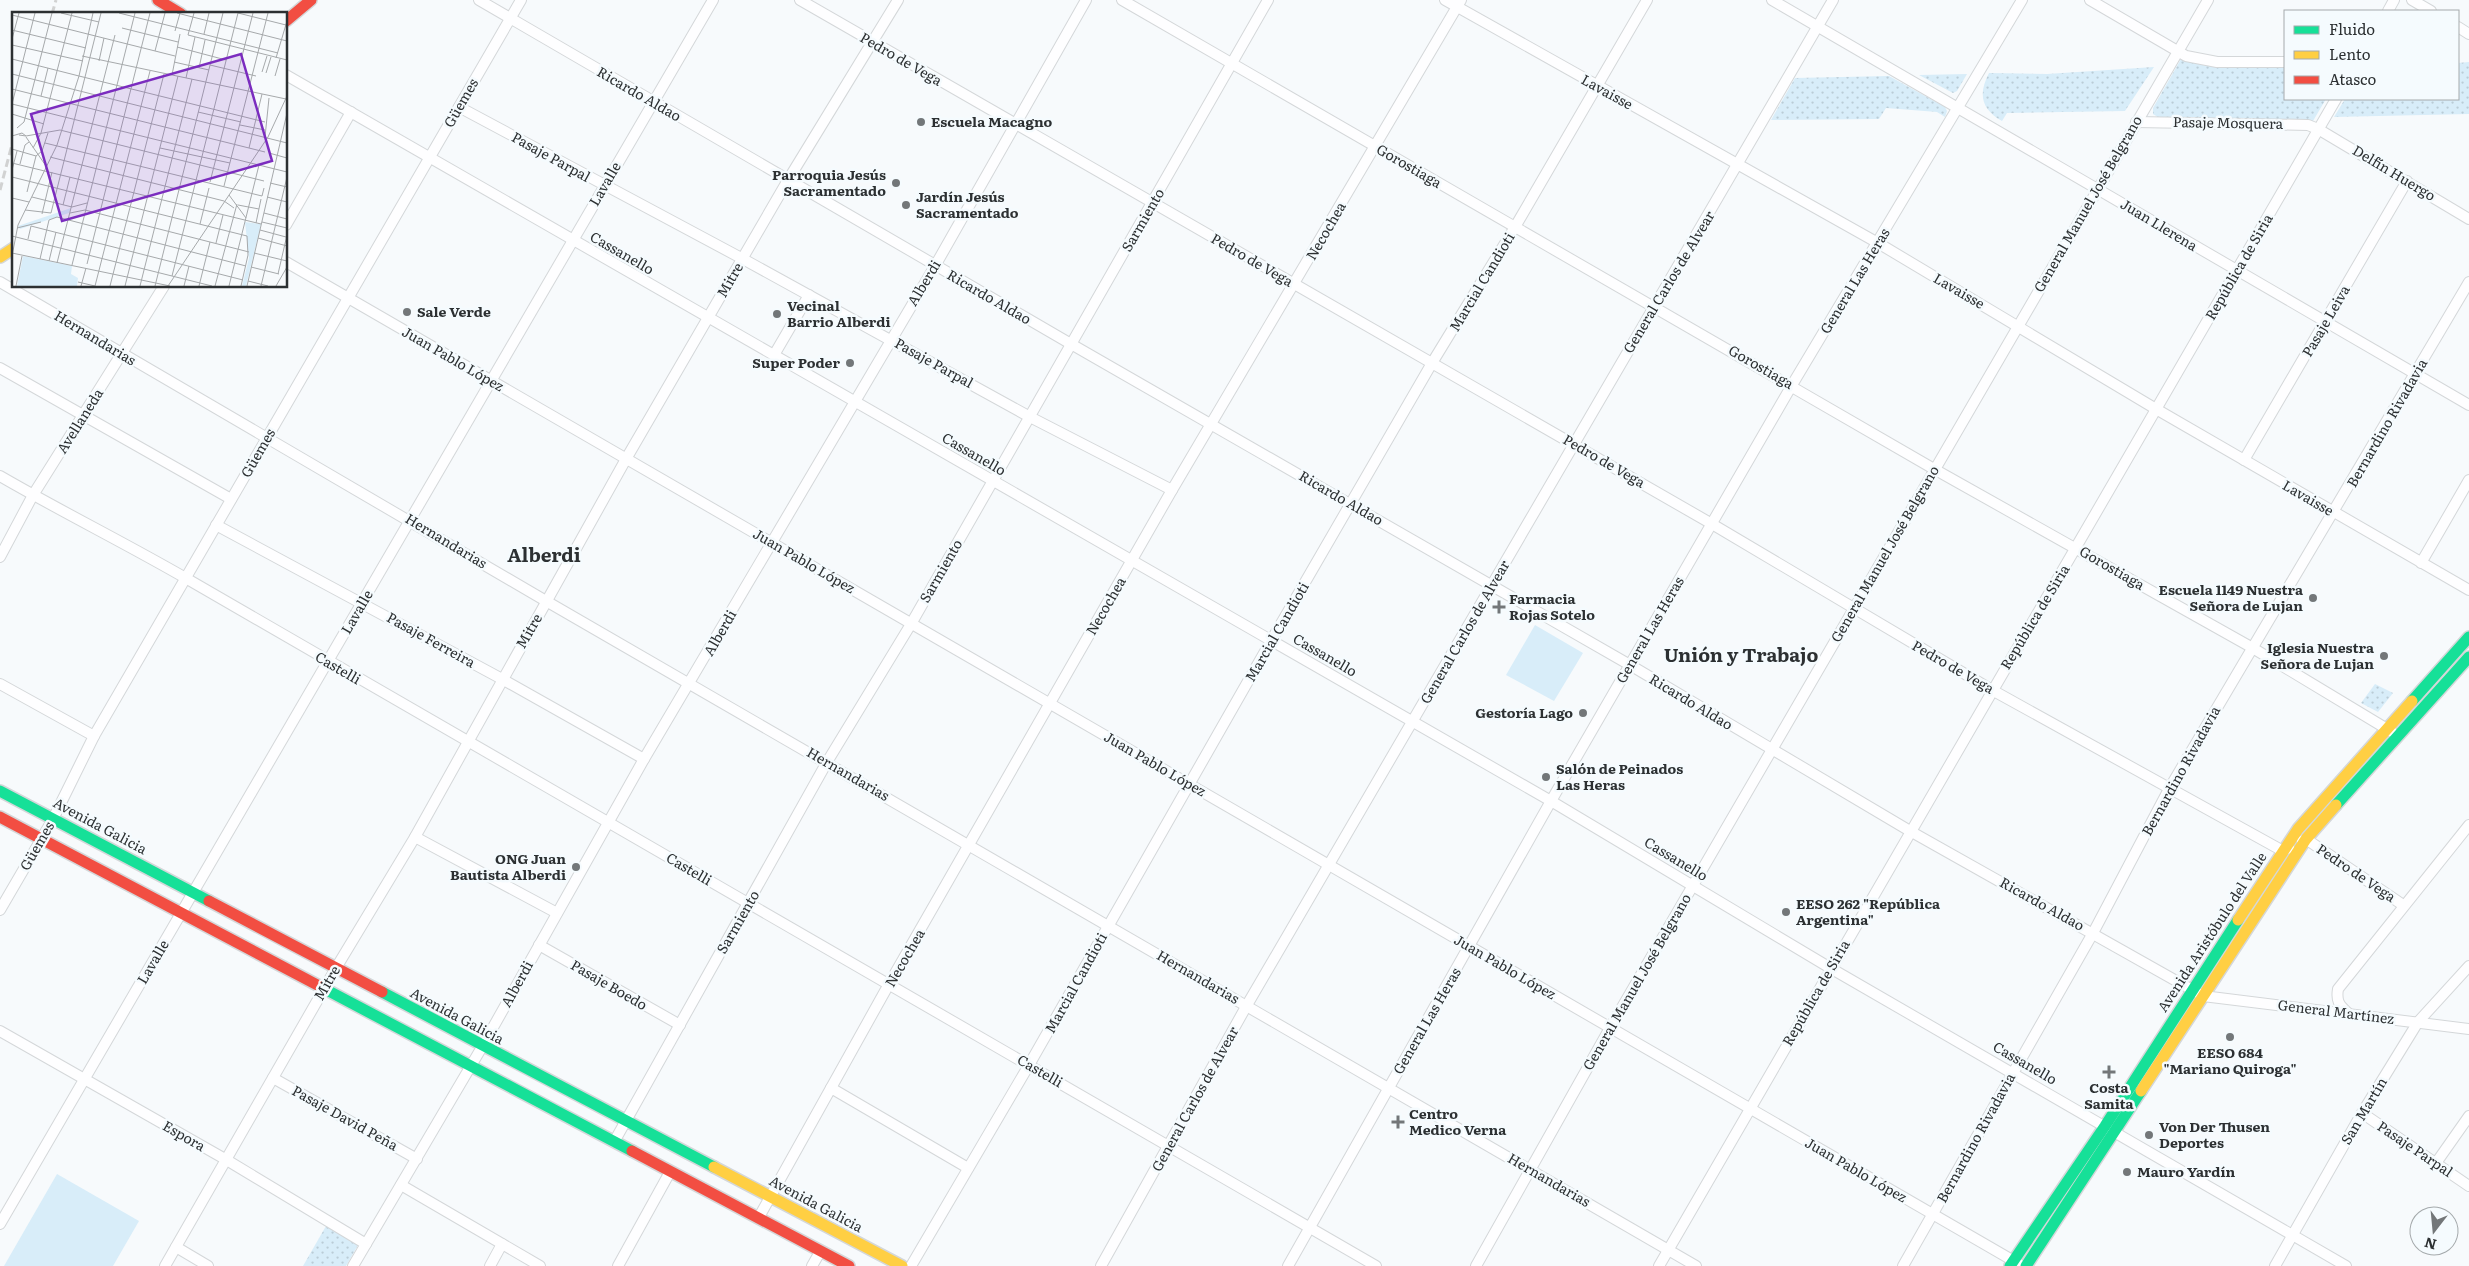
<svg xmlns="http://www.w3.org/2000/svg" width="2469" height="1266" viewBox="0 0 2469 1266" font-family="Literata,serif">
<defs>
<pattern id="green-dots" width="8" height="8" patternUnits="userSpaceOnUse" patternTransform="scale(1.25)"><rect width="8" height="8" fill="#d8edf9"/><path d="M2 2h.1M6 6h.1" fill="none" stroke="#baccd6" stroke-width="1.8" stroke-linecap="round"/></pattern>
</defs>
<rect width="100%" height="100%" fill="#f7fafc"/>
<g fill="url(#green-dots)">
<path d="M2181,59C2215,69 2250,66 2285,65V99H2326L2313,121L2161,119L2153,114V108Z"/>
<path d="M2469,62V114L2334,117L2345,99H2458V63Z"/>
<path d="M2154,67L2125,111L2007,113L2002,121C1981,109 1978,94 1989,73L2047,74Z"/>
<path d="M1967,74L1957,91L1953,93L1919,75Z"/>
<path d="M1889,76L1945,107L1947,111L1945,117L1937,112L1886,108L1879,119L1771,120L1795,78Z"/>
<path d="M2375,684L2393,693L2378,712L2361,703Z"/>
<path d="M326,1226L358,1245L346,1266H303Z"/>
</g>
<g fill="#d8edf9">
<path d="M1535,625L1583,653L1554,701L1506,675Z"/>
<path d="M57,1174L139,1221L113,1266H4Z"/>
</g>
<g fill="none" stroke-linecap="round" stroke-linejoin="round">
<defs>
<g id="street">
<path d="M479,0L1071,344L1630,665L1910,831L2203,996L2469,1029"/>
<path d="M800,0L1712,524L1992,690L2283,851L2289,848"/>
<path d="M1122,0L1934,469L2251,647L2392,732"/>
<path d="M1445,0L1878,243L2156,409L2469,590"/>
<path d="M1772,0L2469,405"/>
<path d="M2090,0L2186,56L2217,62H2285"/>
<path d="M2412,0L2431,11"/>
<path d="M2388,11L2394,0"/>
<path d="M2458,27L2469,34"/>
<path d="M286,75L1551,801L1832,969L2346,1266"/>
<path d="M459,107L743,259L1030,417L1172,490"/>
<path d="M2136,122L2308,125L2318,129L2469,219"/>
<path d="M286,225L351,112"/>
<path d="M286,262L2019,1264"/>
<path d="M0,282L546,601L1696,1266"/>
<path d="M774,355L809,295"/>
<path d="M0,368L231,499"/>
<path d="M2244,460L2407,181"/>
<path d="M0,476C62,512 127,544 189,580C584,809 980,1037 1376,1266"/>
<path d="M216,525L502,679L644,759"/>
<path d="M0,557L33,495L164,286"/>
<path d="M2421,563L2469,480"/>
<path d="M0,684L94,736"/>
<path d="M415,837L557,913"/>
<path d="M2302,841L2306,839L2403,905"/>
<path d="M0,910L53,819L94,736L521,0"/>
<path d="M539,945L680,1025"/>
<path d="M2348,1013C2339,1005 2336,1001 2338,989L2469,825"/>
<path d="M0,1031L225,1159L366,1244"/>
<path d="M273,1078L417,1159"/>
<path d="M831,1088L968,1168"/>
<path d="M2362,1113L2469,1186"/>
<path d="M614,1142L827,762L911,624L1268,0"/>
<path d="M2436,1163L2469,1116"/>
<path d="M401,1185L540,1266"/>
<path d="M759,1217L889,984L1172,490L1461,0"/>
<path d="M0,1224L713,0"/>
<path d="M176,1247L208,1266"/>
<path d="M165,1266L336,968L415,837L626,459L788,180L898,0"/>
<path d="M353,1266L482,1047L644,759L935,266L1086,0"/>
<path d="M490,1266L502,1244"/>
<path d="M618,1266L670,1172"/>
<path d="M812,1266L820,1252"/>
<path d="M911,1266L1029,1065L1271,641L1432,363L1515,227L1647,0"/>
<path d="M1101,1266L1247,1005L1833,0"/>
<path d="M1288,1266L1551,801L1792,385L2022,0"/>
<path d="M1476,1266L1610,1028L2208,0"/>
<path d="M1659,1266L2336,99"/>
<path d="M1903,1266L2093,933L2169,789L2469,282"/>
<path d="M2275,1266L2362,1113L2418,1022L2469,966"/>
</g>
<g id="fast">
<path d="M2412,701L2469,637"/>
<path d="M0,791L209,901"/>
<path d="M2336,805L2469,657"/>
<path d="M323,988L632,1151"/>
<path d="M382,992L714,1167"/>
<path d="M2010,1266L2105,1126L2238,920"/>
<path d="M2026,1266L2141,1091"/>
</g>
<g id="slow">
<path d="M0,257L14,248"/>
<path d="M2238,920L2298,829L2412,701"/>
<path d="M2141,1091L2306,839L2336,805"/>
<path d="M714,1167L902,1266"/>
</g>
<g id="jam">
<path d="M158,0L181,14"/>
<path d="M286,21L311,0"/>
<path d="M0,817L323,988"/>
<path d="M209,901L382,992"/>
<path d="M632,1151L849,1266"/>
</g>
</defs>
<use href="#street" stroke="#d4d7d9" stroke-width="12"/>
<use href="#fast" stroke="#d4d7d9" stroke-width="14"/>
<use href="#slow" stroke="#d4d7d9" stroke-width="14"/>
<use href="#jam" stroke="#d4d7d9" stroke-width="14"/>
<use href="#street" stroke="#fefeff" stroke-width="10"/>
<use href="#fast" stroke="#16e098" stroke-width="11"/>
<use href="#slow" stroke="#ffcf43" stroke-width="11"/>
<use href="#jam" stroke="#f24e42" stroke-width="11"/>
<g stroke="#d1d2d2" stroke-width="3" stroke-dasharray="8 4" stroke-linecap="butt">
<path d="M52,14L56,0"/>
<path d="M0,190L14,137"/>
</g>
</g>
<g fill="#737779" stroke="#f5fbfe" stroke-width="2">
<circle cx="921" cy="122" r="5"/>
<circle cx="896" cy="183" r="5"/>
<circle cx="906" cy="205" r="5"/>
<circle cx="407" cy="312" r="5"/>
<circle cx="777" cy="314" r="5"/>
<circle cx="850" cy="363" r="5"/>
<circle cx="2313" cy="598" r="5"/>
<path d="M1496.5 599.5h5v5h5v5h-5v5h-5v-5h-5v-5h5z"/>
<circle cx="2384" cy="656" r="5"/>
<circle cx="1583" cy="713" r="5"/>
<circle cx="1546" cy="777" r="5"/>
<circle cx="576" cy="867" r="5"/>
<circle cx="1786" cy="912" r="5"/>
<circle cx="2230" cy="1037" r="5"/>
<path d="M2106.5 1064.5h5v5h5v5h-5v5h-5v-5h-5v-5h5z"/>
<path d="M1395.5 1114.5h5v5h5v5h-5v5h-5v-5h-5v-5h5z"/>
<circle cx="2149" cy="1135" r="5"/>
<circle cx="2127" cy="1172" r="5"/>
</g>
<g text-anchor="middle" stroke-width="5" stroke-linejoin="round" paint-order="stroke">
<g font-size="14" fill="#2c3032" stroke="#f5fbfe">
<text transform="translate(901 59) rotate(30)" y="5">Pedro de Vega</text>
<text transform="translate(1607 92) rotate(29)" y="5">Lavaisse</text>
<text transform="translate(639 94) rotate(30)" y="5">Ricardo Aldao</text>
<text transform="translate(461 103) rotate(-60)" y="5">Güemes</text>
<text transform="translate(2228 123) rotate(1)" y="5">Pasaje Mosquera</text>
<text transform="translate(551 157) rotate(29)" y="5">Pasaje Parpal</text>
<text transform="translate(1409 166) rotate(30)" y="5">Gorostiaga</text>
<text transform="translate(2394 173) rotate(31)" y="5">Delfín Huergo</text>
<text transform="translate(605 184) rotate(-60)" y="5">Lavalle</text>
<text transform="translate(2088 204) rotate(-60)" y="5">General Manuel José Belgrano</text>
<text transform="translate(1143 220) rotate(-60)" y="5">Sarmiento</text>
<text transform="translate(2159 225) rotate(31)" y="5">Juan Llerena</text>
<text transform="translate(1326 231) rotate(-60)" y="5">Necochea</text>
<text transform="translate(622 253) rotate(30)" y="5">Cassanello</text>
<text transform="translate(1252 260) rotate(30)" y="5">Pedro de Vega</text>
<text transform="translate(2239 267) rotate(-60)" y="5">República de Siria</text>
<text transform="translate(730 280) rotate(-60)" y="5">Mitre</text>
<text transform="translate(1855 281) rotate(-59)" y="5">General Las Heras</text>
<text transform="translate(1482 282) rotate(-59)" y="5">Marcial Candioti</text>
<text transform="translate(1669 282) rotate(-59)" y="5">General Carlos de Alvear</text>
<text transform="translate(924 283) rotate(-59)" y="5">Alberdi</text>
<text transform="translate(1959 291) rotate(30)" y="5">Lavaisse</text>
<text transform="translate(989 297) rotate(30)" y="5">Ricardo Aldao</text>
<text transform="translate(2326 321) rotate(-60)" y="5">Pasaje Leiva</text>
<text transform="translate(95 338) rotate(31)" y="5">Hernandarias</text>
<text transform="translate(453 359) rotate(30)" y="5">Juan Pablo López</text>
<text transform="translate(934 363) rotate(29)" y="5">Pasaje Parpal</text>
<text transform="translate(1761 367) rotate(30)" y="5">Gorostiaga</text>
<text transform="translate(80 421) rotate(-58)" y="5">Avellaneda</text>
<text transform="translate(2387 423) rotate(-60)" y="5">Bernardino Rivadavia</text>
<text transform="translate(258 453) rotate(-60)" y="5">Güemes</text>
<text transform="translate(974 454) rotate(30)" y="5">Cassanello</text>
<text transform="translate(1604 461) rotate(30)" y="5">Pedro de Vega</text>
<text transform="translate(1341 498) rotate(30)" y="5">Ricardo Aldao</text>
<text transform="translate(2308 498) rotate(30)" y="5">Lavaisse</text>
<text transform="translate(446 541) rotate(31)" y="5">Hernandarias</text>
<text transform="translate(1885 554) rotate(-60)" y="5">General Manuel José Belgrano</text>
<text transform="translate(804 561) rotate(30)" y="5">Juan Pablo López</text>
<text transform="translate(2112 568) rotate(30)" y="5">Gorostiaga</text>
<text transform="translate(941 571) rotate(-60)" y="5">Sarmiento</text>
<text transform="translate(1106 606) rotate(-60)" y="5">Necochea</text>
<text transform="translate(357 612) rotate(-60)" y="5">Lavalle</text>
<text transform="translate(2035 617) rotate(-59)" y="5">República de Siria</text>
<text transform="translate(1650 630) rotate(-60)" y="5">General Las Heras</text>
<text transform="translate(529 631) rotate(-60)" y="5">Mitre</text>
<text transform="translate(1277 632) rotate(-60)" y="5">Marcial Candioti</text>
<text transform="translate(1465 632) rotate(-60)" y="5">General Carlos de Alvear</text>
<text transform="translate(720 633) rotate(-60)" y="5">Alberdi</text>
<text transform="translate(431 640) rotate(29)" y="5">Pasaje Ferreira</text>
<text transform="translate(1325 655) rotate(30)" y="5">Cassanello</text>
<text transform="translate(1953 667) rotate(30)" y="5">Pedro de Vega</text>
<text transform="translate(338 668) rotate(30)" y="5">Castelli</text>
<text transform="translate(1691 702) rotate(31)" y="5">Ricardo Aldao</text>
<text transform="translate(1155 764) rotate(30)" y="5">Juan Pablo López</text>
<text transform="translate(2181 771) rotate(-61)" y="5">Bernardino Rivadavia</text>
<text transform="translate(848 774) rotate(30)" y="5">Hernandarias</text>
<text transform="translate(100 826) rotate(28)" y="5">Avenida Galicia</text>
<text transform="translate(37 846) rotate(-60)" y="5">Güemes</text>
<text transform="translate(1676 859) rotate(31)" y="5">Cassanello</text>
<text transform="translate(689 869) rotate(30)" y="5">Castelli</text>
<text transform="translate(2356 873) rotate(34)" y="5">Pedro de Vega</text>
<text transform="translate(2042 904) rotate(29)" y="5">Ricardo Aldao</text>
<text transform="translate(738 922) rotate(-60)" y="5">Sarmiento</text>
<text transform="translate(2212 932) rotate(-57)" y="5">Avenida Aristóbulo del Valle</text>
<text transform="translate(905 958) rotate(-60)" y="5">Necochea</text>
<text transform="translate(153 962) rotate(-60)" y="5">Lavalle</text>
<text transform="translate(1505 967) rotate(30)" y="5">Juan Pablo López</text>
<text transform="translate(1198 977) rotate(30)" y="5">Hernandarias</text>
<text transform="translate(1637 982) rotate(-60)" y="5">General Manuel José Belgrano</text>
<text transform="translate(327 983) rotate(-60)" y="5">Mitre</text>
<text transform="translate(1076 983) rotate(-61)" y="5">Marcial Candioti</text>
<text transform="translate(517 984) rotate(-61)" y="5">Alberdi</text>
<text transform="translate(609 985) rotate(30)" y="5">Pasaje Boedo</text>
<text transform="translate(1816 993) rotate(-60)" y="5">República de Siria</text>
<text transform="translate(2336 1012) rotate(7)" y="5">General Martínez</text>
<text transform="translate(457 1016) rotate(28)" y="5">Avenida Galicia</text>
<text transform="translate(1427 1021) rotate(-60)" y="5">General Las Heras</text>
<text transform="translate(2025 1063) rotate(30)" y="5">Cassanello</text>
<text transform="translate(1040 1071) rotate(30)" y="5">Castelli</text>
<text transform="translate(1195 1099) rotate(-61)" y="5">General Carlos de Alvear</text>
<text transform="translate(2364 1111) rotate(-59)" y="5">San Martín</text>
<text transform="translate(345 1118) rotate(29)" y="5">Pasaje David Peña</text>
<text transform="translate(184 1136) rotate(30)" y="5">Espora</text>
<text transform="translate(1976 1138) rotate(-61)" y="5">Bernardino Rivadavia</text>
<text transform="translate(2415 1149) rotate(34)" y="5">Pasaje Parpal</text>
<text transform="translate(1856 1170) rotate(30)" y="5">Juan Pablo López</text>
<text transform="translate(1549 1180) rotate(30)" y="5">Hernandarias</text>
<text transform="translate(816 1204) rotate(28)" y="5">Avenida Galicia</text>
</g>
<g font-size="14" font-weight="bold" fill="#2c3032" stroke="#f5fbfe" text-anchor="start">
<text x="931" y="127">Escuela Macagno</text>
<text x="886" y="180" text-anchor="end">Parroquia Jesús<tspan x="886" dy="16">Sacramentado</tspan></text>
<text x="916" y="202">Jardín Jesús<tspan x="916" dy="16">Sacramentado</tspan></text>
<text x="787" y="311">Vecinal<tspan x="787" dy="16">Barrio Alberdi</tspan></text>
<text x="417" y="317">Sale Verde</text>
<text x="840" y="368" text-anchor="end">Super Poder</text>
<text x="2303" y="595" text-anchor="end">Escuela 1149 Nuestra<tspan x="2303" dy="16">Señora de Lujan</tspan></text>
<text x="1509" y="604">Farmacia<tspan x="1509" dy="16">Rojas Sotelo</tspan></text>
<text x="2374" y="653" text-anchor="end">Iglesia Nuestra<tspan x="2374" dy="16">Señora de Lujan</tspan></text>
<text x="1573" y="718" text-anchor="end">Gestoría Lago</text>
<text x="1556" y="774">Salón de Peinados<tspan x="1556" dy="16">Las Heras</tspan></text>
<text x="566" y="864" text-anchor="end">ONG Juan<tspan x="566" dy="16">Bautista Alberdi</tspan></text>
<text x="1796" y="909">EESO 262 "República<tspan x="1796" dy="16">Argentina"</tspan></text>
<text x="2230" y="1058" text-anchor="middle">EESO 684<tspan x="2230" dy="16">"Mariano Quiroga"</tspan></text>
<text x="2109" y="1093" text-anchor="middle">Costa<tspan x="2109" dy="16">Samita</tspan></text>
<text x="1409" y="1119">Centro<tspan x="1409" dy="16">Medico Verna</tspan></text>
<text x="2159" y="1132">Von Der Thusen<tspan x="2159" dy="16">Deportes</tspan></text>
<text x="2137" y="1177">Mauro Yardín</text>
</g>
<g font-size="19" font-weight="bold" fill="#2c3032" stroke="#f5fbfe">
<text x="544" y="562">Alberdi</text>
<text x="1741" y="662">Unión y Trabajo</text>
</g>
</g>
<g transform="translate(12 12)">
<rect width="275" height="275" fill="#f7fafc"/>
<path d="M59,196L57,201L8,217L6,214ZM233,210L249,212L234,274H230L237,246ZM11,244L60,254L59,262L66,266L65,274H5Z" fill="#d8edf9"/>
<path fill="none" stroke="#a6a9ab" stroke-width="1" d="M49,1L87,10M107,1L266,41M165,1L275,29M182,1L176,23L275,48M226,1L274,13M0,3L163,44M110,16L166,30M0,18L74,36M163,19L168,1M192,22L197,1M0,27L7,1M0,33L71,49M165,35L214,48M143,39L153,1M70,44L274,87M264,46L275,9M0,47L67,64M87,49L92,26M162,50L197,58M198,53L244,64M187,56L193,28M250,60L255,44M254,61L259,45M0,62L275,131M160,63L168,22M67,64L253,110M263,64L268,47M174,66L183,25M0,77L253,140M29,84L36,56M0,92L275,160M0,92L23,1M186,100L229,110M0,102L32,112M228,113L253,118M5,116L12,110L40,1M0,124L10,121L14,124L7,123M14,124L48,118L252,169M14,125L34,154M253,125L257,86M33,131L250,184L252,176M21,136L29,121L60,1M148,136L218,151M237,136L250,82M0,137L24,144L30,139L36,121M257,141L275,146M38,145L212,189L222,196M0,151L249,212M8,152L13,133L17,130M0,158L5,139M0,165L235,224L236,243L229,274M198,170L241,1M258,171L275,175M212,174L256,1M15,180L24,144M217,183L234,206M20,185L60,195L75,191M255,185L275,190M0,186L17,190M51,193L58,165M226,193L247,197M13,198L39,201L89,1M58,201L73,198L237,240M252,201L275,207M30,202L40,160M250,210L275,216M244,211L249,187M188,212L197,176M5,216L29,210M248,218L274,225M0,224L200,274M246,226L275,234M16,227L19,214L231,268M204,231L211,203M0,241L158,274M242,241L275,249M0,244L6,213L45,133L67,64L81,1M28,247L37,208L45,205L234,254M37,249L44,220M45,251L103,23M75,252L138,1M60,253L123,1M239,255L267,262M266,262L275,223M160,264L226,1M236,269L256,274M66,270L83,274M4,274L10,244M69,274L74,256M83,274L138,59M98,274L152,62M113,274L166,64M128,274L180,67M143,274L211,1M156,274L256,125L275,84M172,274L177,254M187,274L198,230M203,274L225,192M217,274L247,153M235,274L275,101M249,274L275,165M264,274L275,255"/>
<path fill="#7b2cbf" fill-opacity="0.15" stroke="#7b2cbf" stroke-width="2.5" d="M229,42L260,149L50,209L19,102Z"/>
<rect width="275" height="275" fill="none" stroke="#2c3032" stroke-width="2.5"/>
</g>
<rect x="2284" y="10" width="175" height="90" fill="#f5fbfe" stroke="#a5aaac"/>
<rect x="2294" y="26" width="25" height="8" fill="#16e098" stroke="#a5aaac"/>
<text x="2329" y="35" font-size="15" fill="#2c3032">Fluido</text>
<rect x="2294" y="51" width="25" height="8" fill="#ffcf43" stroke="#a5aaac"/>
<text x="2329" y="60" font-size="15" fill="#2c3032">Lento</text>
<rect x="2294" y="76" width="25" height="8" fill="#f24e42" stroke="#a5aaac"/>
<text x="2329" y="85" font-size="15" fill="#2c3032">Atasco</text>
<g transform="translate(2434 1231) rotate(196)"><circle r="24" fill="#f5fbfe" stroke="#a5aaac"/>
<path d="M0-4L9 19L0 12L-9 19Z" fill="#737779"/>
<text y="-8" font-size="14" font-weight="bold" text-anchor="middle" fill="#2c3032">N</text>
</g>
</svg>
